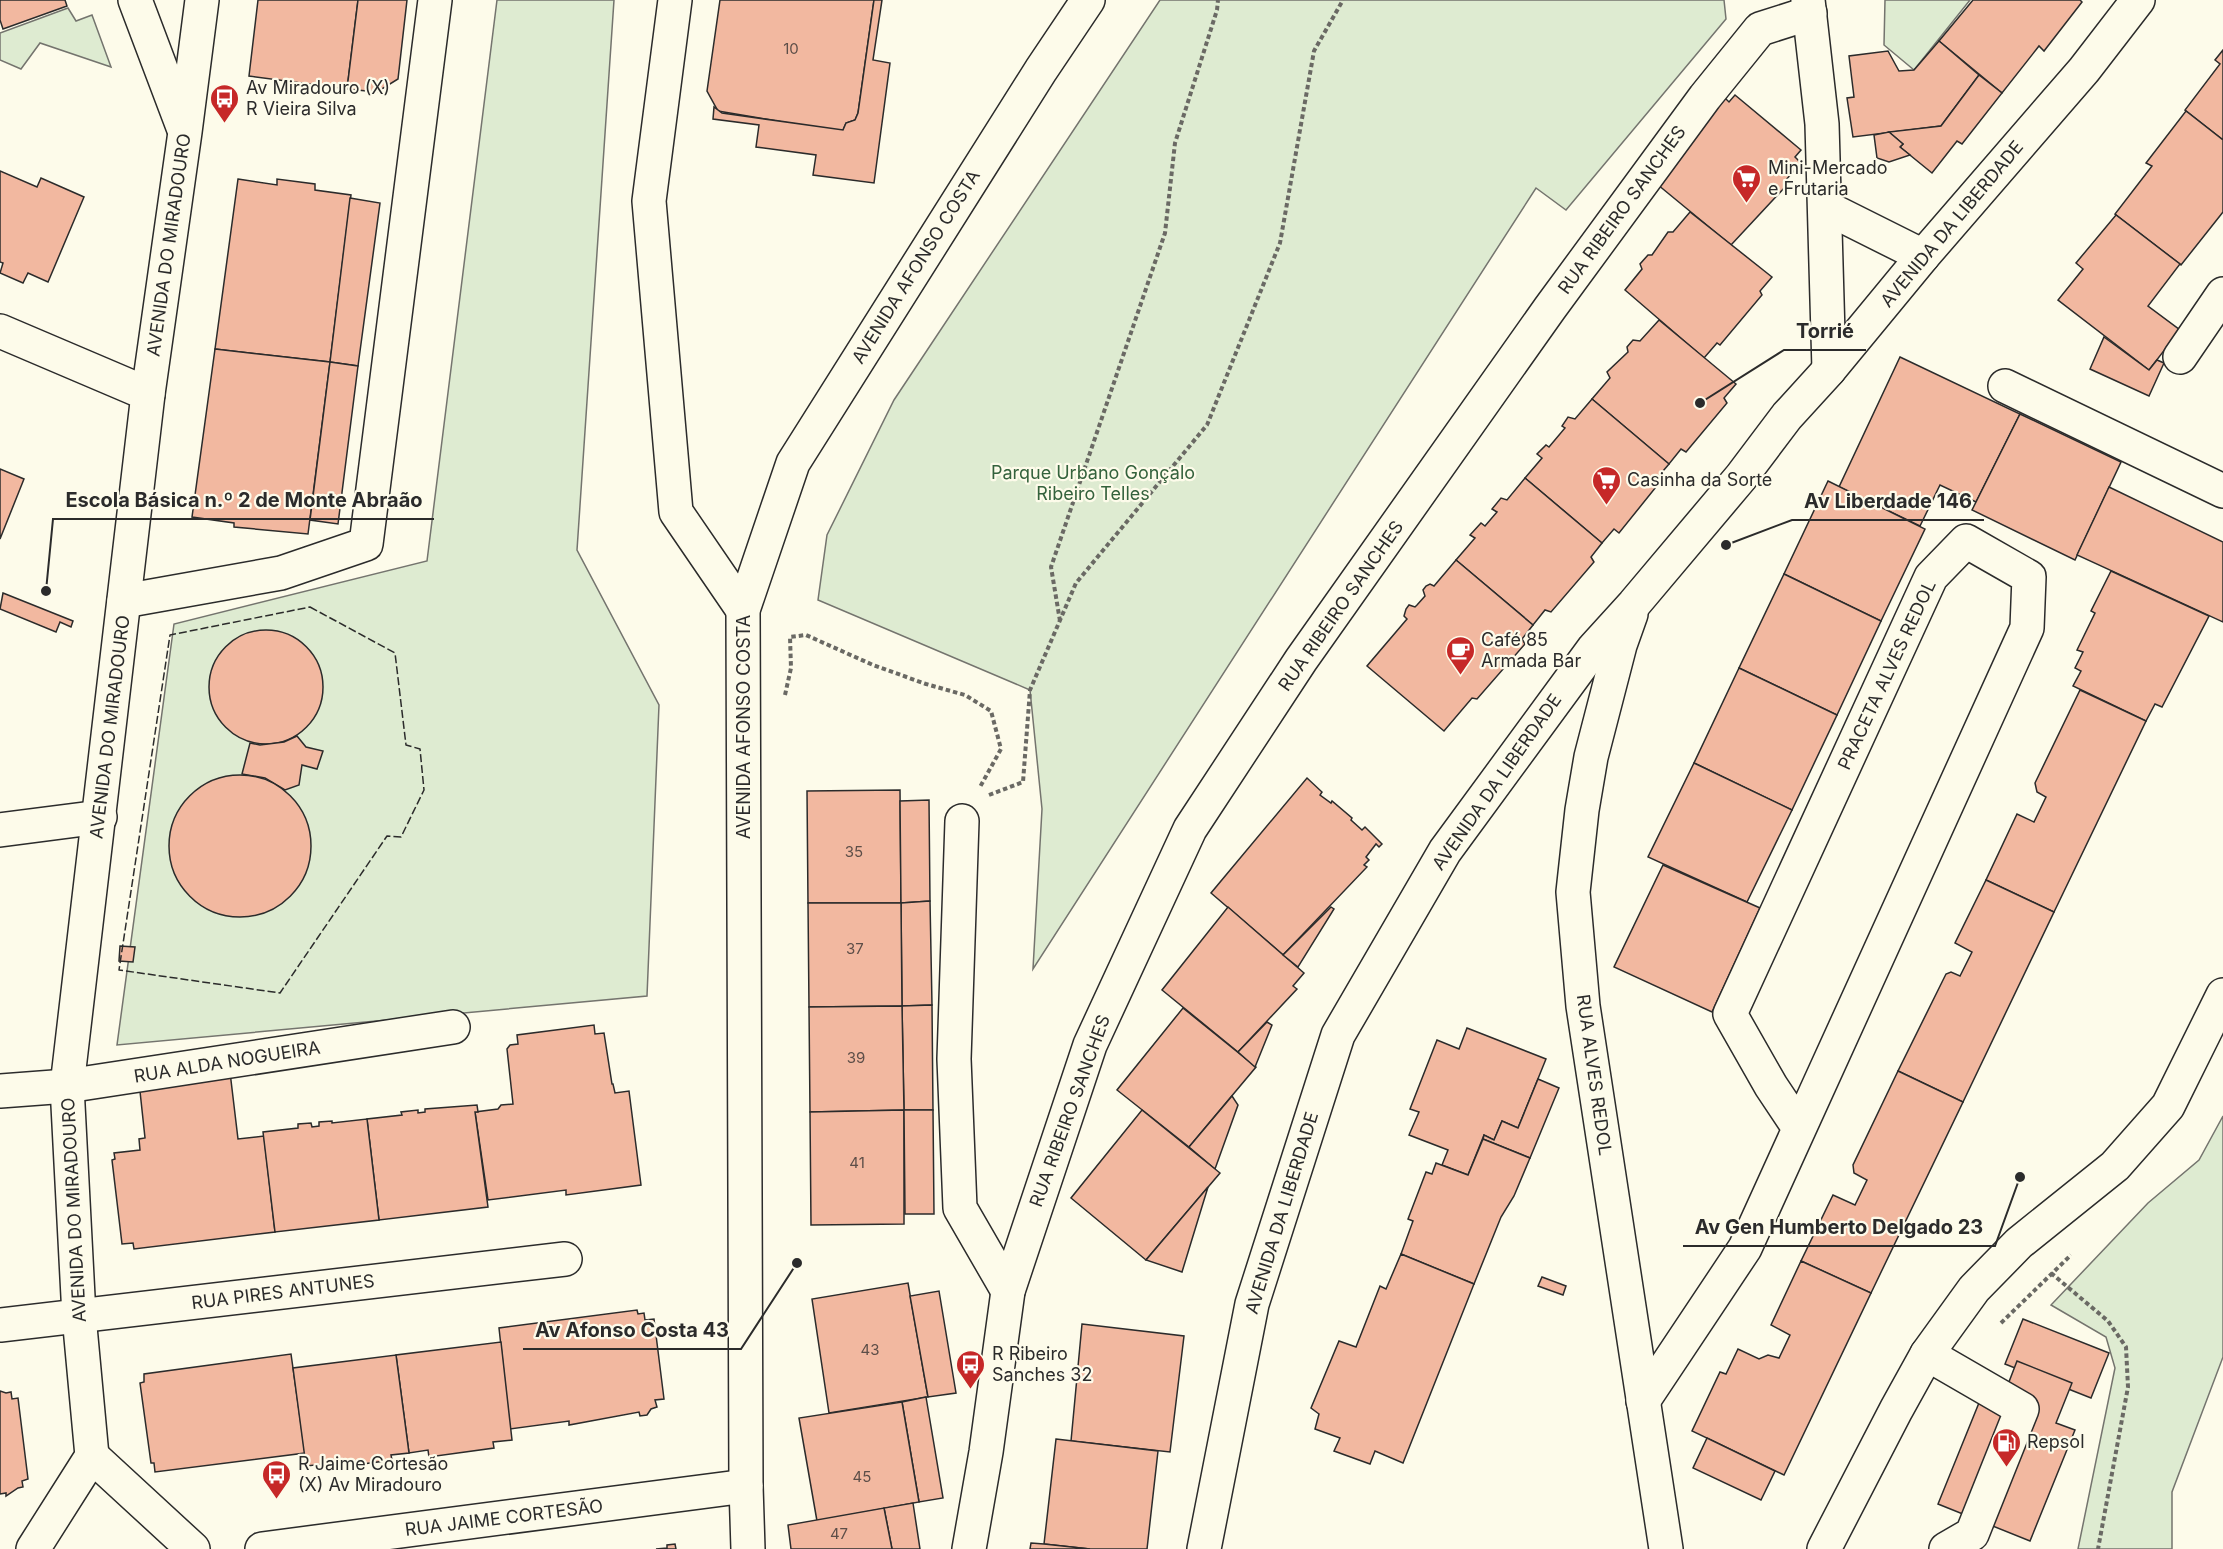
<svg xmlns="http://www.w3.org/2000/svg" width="2223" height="1549" viewBox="0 0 2223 1549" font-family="Inter,sans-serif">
<rect width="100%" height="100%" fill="#fdfbea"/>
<g fill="#deebd1" stroke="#74746e" stroke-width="1.5">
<path d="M497,0H614L577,550L659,705L647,996L117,1045L174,624L427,561Z"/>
<path d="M1160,0H1724L1726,19L1566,210L1536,188L1033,969L1042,809L1030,690L818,600L827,535L894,400Z"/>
<path d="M1885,0H1970L1914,70L1884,45Z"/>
<path d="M68,8L76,21L92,15L111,67L40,43L21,69L0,60V33Z"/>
<path d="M2223,1116V1357L2172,1492V1549H2078L2115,1368L2106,1337L2051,1305L2148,1203L2199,1160Z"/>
</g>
<g fill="#f2b8a0" stroke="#2b2b2b" stroke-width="1.5">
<path d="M0,0H65L67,6L3,29L0,20Z"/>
<path d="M258,0H358L347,89L249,76Z"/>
<path d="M358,0H407L398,79L377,92L347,89Z"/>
<path d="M720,0H874L858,113L855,120L846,123L843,130L837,131L718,111L707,91Z"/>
<path d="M874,0H882L873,60L890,63L874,183L813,175L816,155L756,147L759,125L713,119L714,107L722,113L843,130L846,123L855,120L858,113Z"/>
<path d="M1973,0H2080L2082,2L2044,51L2039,46L2002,93L1939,41Z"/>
<path d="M1939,41L1979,75L1941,126L1853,137L1847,98L1854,97L1849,56L1888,51L1899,71L1914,70Z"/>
<path d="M2223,50V140L2185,110L2220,64L2215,60Z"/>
<path d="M1979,75L2002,93L1962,144L1957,141L1932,173L1900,147L1903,144L1889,132L1941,126Z"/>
<path d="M1735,95L1801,150L1795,157L1801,163L1784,182L1786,186L1731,245L1652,180L1723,96L1729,102Z"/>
<path d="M2186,111L2223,140V212L2181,265L2115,214L2152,166L2146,163Z"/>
<path d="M1889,132L1903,144L1900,147L1910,155L1889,162L1877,158L1874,135Z"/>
<path d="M0,171L37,187L41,178L84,197L48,282L28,273L23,283L0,273L3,263L0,262Z"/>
<path d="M238,179L277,185V179L315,184V190L351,195L330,362L215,349Z"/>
<path d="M350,198L380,203L358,366L330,362Z"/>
<path d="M1690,212L1772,277L1760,291L1762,295L1720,345L1717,343L1704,358L1625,290L1642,269L1640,264L1648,255H1652L1668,232H1673Z"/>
<path d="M2116,215L2180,264L2148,306L2180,330L2149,370L2058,300L2083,269L2076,263Z"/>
<path d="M1659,320L1736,384L1724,398L1727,403L1686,452L1681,449L1669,464L1592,399L1610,378L1607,372L1628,352L1627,347L1633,340L1640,341Z"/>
<path d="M2104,337L2149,370L2157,360L2164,363L2149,396L2090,369Z"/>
<path d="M215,349L330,362L308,534L234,527V523L192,517Z"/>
<path d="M1900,357L2020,414L1976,502L1940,485L1920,526L1839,487Z"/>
<path d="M330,362L358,366L338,524L310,520Z"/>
<path d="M1592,399L1669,464L1657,478L1660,482L1619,533L1614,529L1602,543L1525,478L1542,458L1537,454L1546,445L1549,447L1565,428L1562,426L1568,417L1575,419Z"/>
<path d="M2020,414L2121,462L2075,560L1972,510Z"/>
<path d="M0,469L24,479L0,539Z"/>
<path d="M1525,478L1602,543L1591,557L1594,562L1551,612L1545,610L1533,625L1456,560L1475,538L1470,535L1481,523L1485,526L1497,512L1492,509L1501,498L1507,500Z"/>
<path d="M1828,481L1925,529L1881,621L1784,574Z"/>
<path d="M2109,487L2223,542V622L2077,555Z"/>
<path d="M1456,560L1533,625L1522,639L1525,644L1477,699L1472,698L1444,731L1367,666L1407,619L1404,616L1406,609L1409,605L1415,607L1417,605L1425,596L1423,590L1426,586L1430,584L1434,586Z"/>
<path d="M2111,571L2209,616L2162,707L2155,704L2146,721L2073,686L2081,671L2075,668L2083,652L2077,650L2095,613L2091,611Z"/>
<path d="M1784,574L1881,621L1837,715L1739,668Z"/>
<path d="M3,593L73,621L71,627L60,622L56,632L0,609Z"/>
<circle cx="266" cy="687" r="57"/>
<path d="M1739,668L1837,715L1792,810L1694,763Z"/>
<path d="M2080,690L2146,721L2054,912L1986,880L2017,814L2034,822L2046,797L2037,792L2035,783Z"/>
<path d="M297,736L306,747L323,751L317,769L302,765L299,785L285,790L265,778L242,774L250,743L260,745L284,742Z"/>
<path d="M1694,763L1792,810L1747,902L1648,857Z"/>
<circle cx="240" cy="846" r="71"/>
<path d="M1307,778L1322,792L1320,795L1331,803L1332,801L1352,818L1351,820L1362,830L1365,827L1382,844L1379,847L1376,844L1366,857L1369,860L1364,865L1367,867L1283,955L1211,893Z"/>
<path d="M900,790L901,903H808L807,791Z"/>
<path d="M929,800L930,901L901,903L900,801Z"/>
<path d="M1663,865L1760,908L1712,1012L1614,967Z"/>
<path d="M1986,880L2054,912L1963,1102L1898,1071L1946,974L1951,972L1960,976L1972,952L1955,943Z"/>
<path d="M930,901L932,1005L902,1006L901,903Z"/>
<path d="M808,903H901L902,1006L809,1007Z"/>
<path d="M1228,907L1304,973L1293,986L1297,989L1238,1052L1162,990Z"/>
<path d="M1331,907L1334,909L1298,967L1283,955Z"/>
<path d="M120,946L135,947L133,962L119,961Z"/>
<path d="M932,1005L933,1110H904L902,1006Z"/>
<path d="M902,1006L904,1110L810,1112L809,1007Z"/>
<path d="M1183,1008L1256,1067L1189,1147L1117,1090Z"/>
<path d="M1267,1022L1272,1025L1255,1067L1238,1052Z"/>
<path d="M594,1025L595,1034L604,1033L612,1084H613L615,1093L629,1091L641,1185L566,1195V1190L488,1200L475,1112L498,1109L501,1105L513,1104L507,1049L510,1045L518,1044L517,1035Z"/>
<path d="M1467,1028L1546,1059L1518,1128L1502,1121L1494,1140L1484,1135L1468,1175L1442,1165L1448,1150L1409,1135L1419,1112L1410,1109L1437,1040L1459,1049Z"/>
<path d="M1898,1071L1963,1102L1871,1293L1801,1261L1833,1195L1855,1205L1867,1180L1854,1173L1853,1165Z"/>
<path d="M230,1072L238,1139L264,1136L275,1232L134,1249L133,1243L122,1244L112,1160L115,1159L114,1153L140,1150L139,1139L145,1138L139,1082Z"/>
<path d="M1538,1079L1559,1088L1530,1158L1483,1139L1484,1135L1494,1140L1502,1121L1518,1128Z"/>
<path d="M1232,1096L1238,1105L1215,1169L1189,1147Z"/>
<path d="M477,1105L478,1112H475L488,1207L379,1220L367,1119L402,1115L401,1112L418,1110V1113L425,1112V1109Z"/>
<path d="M904,1110V1224L811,1225L810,1112Z"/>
<path d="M904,1110H933L934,1214H905Z"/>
<path d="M1142,1110L1220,1173L1146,1260L1071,1198Z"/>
<path d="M367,1119L379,1220L275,1232L263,1132L298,1128V1124L311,1123L312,1127L319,1126V1122L332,1121V1123Z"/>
<path d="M1483,1139L1530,1158L1514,1196L1501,1217L1474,1284L1401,1254L1413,1221L1408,1219L1426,1172L1432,1174L1436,1163L1468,1175Z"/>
<path d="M1208,1187L1182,1272L1146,1260Z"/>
<path d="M1401,1254L1474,1284L1403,1463L1375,1451L1370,1464L1334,1451L1340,1438L1315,1429L1319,1414L1311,1408L1339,1341L1356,1347L1380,1286L1386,1289Z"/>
<path d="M1801,1261L1871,1293L1784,1475L1692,1431L1720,1372L1726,1374L1738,1349L1759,1359L1768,1355L1779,1358L1790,1335L1771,1325Z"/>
<path d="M1542,1277L1566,1286L1563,1295L1538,1286Z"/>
<path d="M908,1283L928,1397L829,1413L812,1299Z"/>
<path d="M939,1291L956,1393L928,1397L910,1296Z"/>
<path d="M637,1310L638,1314L644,1313L645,1320L654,1319L664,1399L655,1400L657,1407L651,1409L647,1415L640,1416L639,1412L569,1425V1421L510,1429L499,1328Z"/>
<path d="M2023,1319L2109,1353L2091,1398L2005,1364Z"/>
<path d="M1082,1324L1184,1336L1170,1452L1071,1441Z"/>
<path d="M501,1342L512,1440L493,1442L494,1448L429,1457L428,1450L409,1453L396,1355Z"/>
<path d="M291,1354L305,1453L155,1472L154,1463H151L140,1383L144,1382V1374Z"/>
<path d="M396,1355L409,1453L391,1455L392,1460L326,1469L325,1464L306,1466L293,1368Z"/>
<path d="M2017,1361L2072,1383L2056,1423L2075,1430L2030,1541L1938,1504L1983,1393L2002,1400Z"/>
<path d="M0,1391L6,1393L11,1392L12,1399L18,1398L28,1479L22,1481L23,1487L18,1488L6,1496V1493L0,1494Z"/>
<path d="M926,1397L943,1498L919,1502L902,1402Z"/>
<path d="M902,1402L919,1502L817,1521L799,1418Z"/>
<path d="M1707,1438L1775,1471L1761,1500L1693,1468Z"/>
<path d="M1056,1439L1158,1451L1147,1549H1090L1044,1544Z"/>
<path d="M913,1503L920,1549H892L884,1508Z"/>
<path d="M884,1508L892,1549H791L788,1525Z"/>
<path d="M1031,1543L1044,1544L1090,1549H1030Z"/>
<path d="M675,1544L676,1549H656L667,1548V1545Z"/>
</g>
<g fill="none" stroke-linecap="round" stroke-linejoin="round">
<defs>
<g id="minor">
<path d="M135,0L183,127"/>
<path d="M675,0L649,201L676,512L743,610"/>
<path d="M1808,0L1822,124L1829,370"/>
<path d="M1825,207L1923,256"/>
<path d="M0,331L148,394"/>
<path d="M2180,357L2223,294"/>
<path d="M2005,386L2223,491"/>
<path d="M124,601L281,573L366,544L435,0"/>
<path d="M1631,614L1620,645L1591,757L1582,810L1573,892L1583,1006L1666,1549"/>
<path d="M962,821L954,1059L960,1208L1008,1291"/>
<path d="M0,830L100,817"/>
<path d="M0,1091L67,1086L453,1027"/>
<path d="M0,1325L565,1259"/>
<path d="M1927,1354L2022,1409L1972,1534L1946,1549"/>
<path d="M1643,1401L1745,1248L2027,628L2029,577L1966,541L1931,577L1730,1014L1771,1086L1799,1128"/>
<path d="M92,1456L193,1549"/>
<path d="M33,1549L92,1456L79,1316L67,1086L148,394L185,132L202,0"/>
<path d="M262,1549L746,1486"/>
<path d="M748,1549L746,1486L743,610L793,463L1041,70L1088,0"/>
<path d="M969,1549L986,1452L1008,1291L1090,1045L1190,829L1301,660L1550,308L1705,97L1760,29L1810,13"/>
<path d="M1204,1549L1252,1304L1338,1035L1445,851L1594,648L1634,604L1741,477L1787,416L1829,370L1923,256L2084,70L2138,0"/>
<path d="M1824,1549L1896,1410L1927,1354L1974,1289L2019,1243L2115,1166L2168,1106L2223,995"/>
</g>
</defs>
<use href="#minor" stroke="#2b2b2b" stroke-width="36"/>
<g stroke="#6a6964" stroke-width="4" stroke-dasharray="4.5 3" stroke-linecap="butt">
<path d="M1060,621L1051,567L1165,233L1175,143L1217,10L1218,0"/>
<path d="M785,695L791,668L790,637L806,635L873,665L926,684L965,695L991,711L1001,749L980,787"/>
<path d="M989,795L1023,782L1030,690L1076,583L1207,425L1280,243L1314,51L1343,0"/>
<path d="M2051,1273L2108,1321L2126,1347L2128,1387L2098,1549"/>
<path d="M2001,1323L2071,1255"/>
</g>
<use href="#minor" stroke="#fdfbea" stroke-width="33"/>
<path stroke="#2b2b2b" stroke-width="1.5" stroke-dasharray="8 3" stroke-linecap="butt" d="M310,607L395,653L406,745L420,749L424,790L401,837L387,836L280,993L119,970L170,635Z"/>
</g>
<defs>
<symbol id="bus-pin" viewBox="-11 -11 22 30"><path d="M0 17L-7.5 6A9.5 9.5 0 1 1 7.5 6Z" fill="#c62828" stroke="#fdfbea"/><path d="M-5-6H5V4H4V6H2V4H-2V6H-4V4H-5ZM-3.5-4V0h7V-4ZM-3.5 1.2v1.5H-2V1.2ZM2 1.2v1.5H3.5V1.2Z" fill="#fff"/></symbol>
<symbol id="supermarket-pin" viewBox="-11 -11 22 30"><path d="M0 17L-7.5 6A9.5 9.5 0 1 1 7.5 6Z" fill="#c62828" stroke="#fdfbea"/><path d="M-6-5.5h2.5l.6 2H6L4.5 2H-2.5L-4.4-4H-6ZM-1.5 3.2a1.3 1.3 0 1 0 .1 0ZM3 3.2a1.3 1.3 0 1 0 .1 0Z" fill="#fff"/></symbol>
<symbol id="cafe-pin" viewBox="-11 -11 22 30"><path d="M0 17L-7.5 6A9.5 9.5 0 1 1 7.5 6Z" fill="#c62828" stroke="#fdfbea"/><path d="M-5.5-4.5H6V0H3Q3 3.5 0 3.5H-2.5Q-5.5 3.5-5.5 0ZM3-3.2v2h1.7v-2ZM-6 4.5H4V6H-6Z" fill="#fff"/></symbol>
<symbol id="fuel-pin" viewBox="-11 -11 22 30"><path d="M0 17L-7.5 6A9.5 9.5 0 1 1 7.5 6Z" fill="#c62828" stroke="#fdfbea"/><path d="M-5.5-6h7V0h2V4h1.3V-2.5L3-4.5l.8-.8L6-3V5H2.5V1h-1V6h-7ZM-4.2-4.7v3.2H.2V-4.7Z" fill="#fff"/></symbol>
</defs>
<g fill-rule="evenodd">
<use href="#bus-pin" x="208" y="82" width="33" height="45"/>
<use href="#supermarket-pin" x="1730" y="162" width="33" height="45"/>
<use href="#supermarket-pin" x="1590" y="464" width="33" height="45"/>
<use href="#cafe-pin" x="1444" y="634" width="33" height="45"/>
<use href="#bus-pin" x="954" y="1348" width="33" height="45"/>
<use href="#fuel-pin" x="1990" y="1426" width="33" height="45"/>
<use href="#bus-pin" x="260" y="1458" width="33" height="45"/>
</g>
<g text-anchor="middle" stroke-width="4.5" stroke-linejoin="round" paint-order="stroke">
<g font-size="15" fill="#5d4e48">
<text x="791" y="54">10</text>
<text x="854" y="857">35</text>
<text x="855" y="954">37</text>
<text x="856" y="1063">39</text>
<text x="857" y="1168">41</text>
<text x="870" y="1355">43</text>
<text x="862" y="1482">45</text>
<text x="839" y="1539">47</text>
</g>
<g font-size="18" fill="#2b2b2b" stroke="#fdfbea" text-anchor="start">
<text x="246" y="94">Av Miradouro (X)<tspan x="246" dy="21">R Vieira Silva</tspan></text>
<text x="1768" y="174">Mini-Mercado<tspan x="1768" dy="21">e Frutaria</tspan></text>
<text x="1627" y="486">Casinha da Sorte</text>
<text x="1481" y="646">Café 85<tspan x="1481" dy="21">Armada Bar</tspan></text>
<text x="992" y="1360">R Ribeiro<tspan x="992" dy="21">Sanches 32</tspan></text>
<text x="2027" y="1448">Repsol</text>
<text x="298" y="1470">R Jaime Cortesão<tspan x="298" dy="21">(X) Av Miradouro</tspan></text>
</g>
<g font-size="18" fill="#2b2b2b" stroke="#fdfbea">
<text transform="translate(1622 210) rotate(-54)" y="6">RUA RIBEIRO SANCHES</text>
<text transform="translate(1952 224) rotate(-50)" y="6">AVENIDA DA LIBERDADE</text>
<text transform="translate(169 245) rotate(-82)" y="6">AVENIDA DO MIRADOURO</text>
<text transform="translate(916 267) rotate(-58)" y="6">AVENIDA AFONSO COSTA</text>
<text transform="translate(1341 606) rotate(-55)" y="6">RUA RIBEIRO SANCHES</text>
<text transform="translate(1887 675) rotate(-65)" y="6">PRACETA ALVES REDOL</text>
<text transform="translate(110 727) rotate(-83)" y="6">AVENIDA DO MIRADOURO</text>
<text transform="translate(744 727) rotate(-90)" y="6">AVENIDA AFONSO COSTA</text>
<text transform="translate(1497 782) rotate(-55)" y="6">AVENIDA DA LIBERDADE</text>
<text transform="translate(227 1062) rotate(-9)" y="6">RUA ALDA NOGUEIRA</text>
<text transform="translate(1594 1075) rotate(82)" y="6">RUA ALVES REDOL</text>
<text transform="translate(1070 1111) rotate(-70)" y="6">RUA RIBEIRO SANCHES</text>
<text transform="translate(74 1210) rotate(-93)" y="6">AVENIDA DO MIRADOURO</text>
<text transform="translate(1282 1213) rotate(-73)" y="6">AVENIDA DA LIBERDADE</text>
<text transform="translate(283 1292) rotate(-7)" y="6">RUA PIRES ANTUNES</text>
<text transform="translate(504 1518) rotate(-7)" y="6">RUA JAIME CORTESÃO</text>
</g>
<g font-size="18" fill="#34623c" stroke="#fdfbea">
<text x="1093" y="479">Parque Urbano Gonçalo<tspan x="1093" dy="21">Ribeiro Telles</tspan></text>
</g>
</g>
<path fill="none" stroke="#2b2b2b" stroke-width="2" d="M1700 403L1784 350H1866M46 591L53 519H434M1726 545L1792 520H1984M2020 1177L1995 1246H1683M797 1263L741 1349H523"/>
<g fill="#2b2b2b" stroke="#fdfbea" stroke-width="2">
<circle cx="1700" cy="403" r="6"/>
<circle cx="46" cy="591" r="6"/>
<circle cx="1726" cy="545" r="6"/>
<circle cx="2020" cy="1177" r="6"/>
<circle cx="797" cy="1263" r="6"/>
</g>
<g font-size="20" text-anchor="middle" font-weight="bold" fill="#2b2b2b" stroke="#fdfbea" stroke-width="4.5" stroke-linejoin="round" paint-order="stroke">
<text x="1825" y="338">Torrié</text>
<text x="244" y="507">Escola Básica n.º 2 de Monte Abraão</text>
<text x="1888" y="508">Av Liberdade 146</text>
<text x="1839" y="1234">Av Gen Humberto Delgado 23</text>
<text x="632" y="1337">Av Afonso Costa 43</text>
</g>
</svg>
